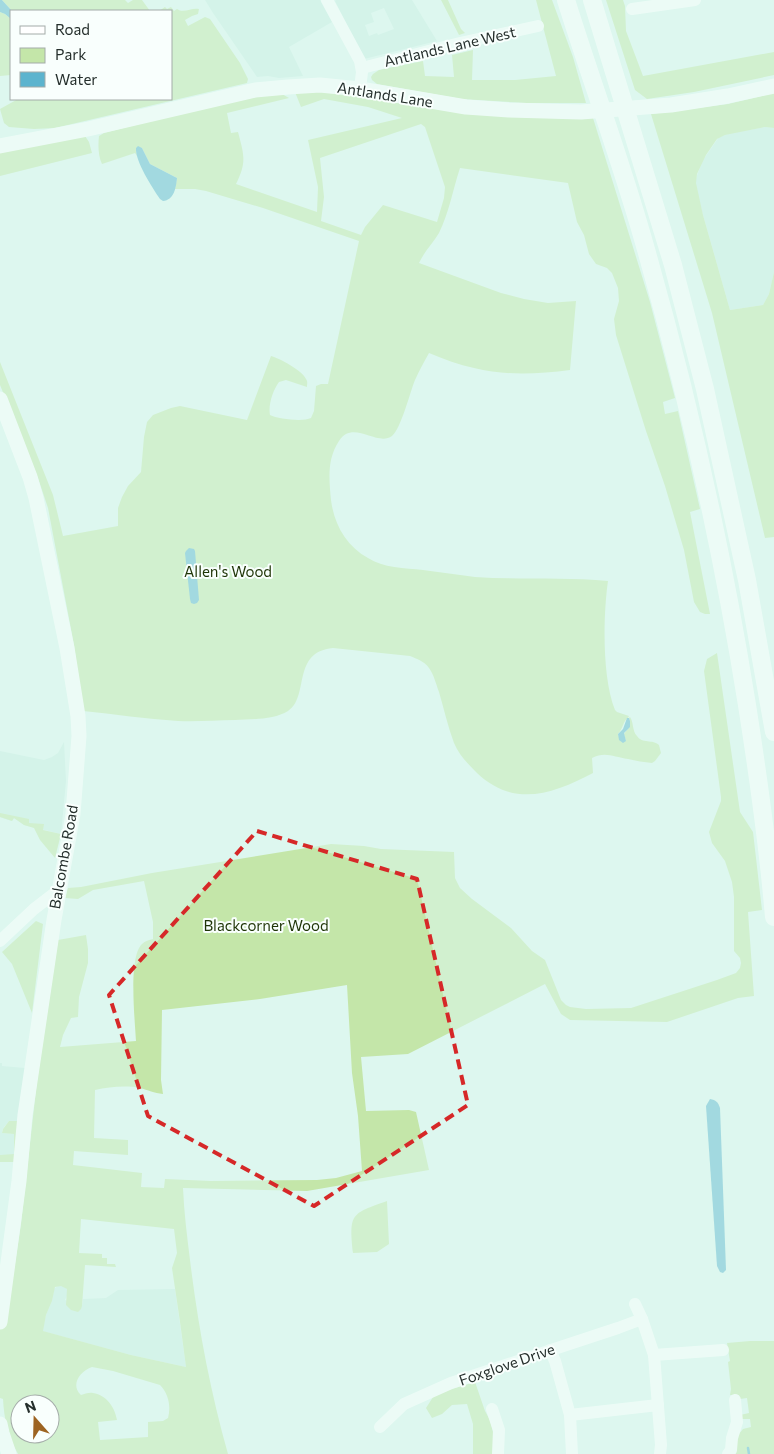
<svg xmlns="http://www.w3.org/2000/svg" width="774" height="1454" viewBox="0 0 774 1454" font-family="Commissioner,sans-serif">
<rect width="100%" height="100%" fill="#ddf7ef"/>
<g fill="#caede3" fill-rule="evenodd">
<path d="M205,0H320L332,22L289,47L303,76L279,78L268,76L257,77L213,13Z"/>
<path d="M336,0H412L437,41L364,59L335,1ZM384,8L394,29L378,35L377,33L369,36L365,25L374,22L371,13Z"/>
<path d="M765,127L774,128V272L769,294L763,305L730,310L703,215L696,188V178L703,160L719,137L731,133Z"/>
<path d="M64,742L66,781L61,834L24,825L14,818L12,821L0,817V751L44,760L52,757L58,753Z"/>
<path d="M0,1063H2V1066L25,1068L19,1122L9,1121L4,1127L2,1131V1133L14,1134V1155H0Z"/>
<path d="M58,1286H63L67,1289V1296L65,1300L82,1306L83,1299L106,1298L118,1290L175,1289L186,1367L131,1355L42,1331L46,1315L52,1301L54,1289Z"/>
</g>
<g fill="#c4e6a9" fill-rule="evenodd">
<path d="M2,0H125L128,3L133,0H142L150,11H12Z"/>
<path d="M441,0H448L461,29L465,33L459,35Z"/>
<path d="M536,0H552L573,57L586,103H526L461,99L377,84L372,80L371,77L373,74L379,70L423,61L425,76L454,77L452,55L473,50L472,80H515L556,76Z"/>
<path d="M606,0H623L625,6L626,31L643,76L774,52V75L694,92L647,99L635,90Z"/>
<path d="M165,7L167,9L171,7L174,11L177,9C184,14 192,7 199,9L198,14L192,16L185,20L188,26L205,17L210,19L240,63L248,79L247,83L55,128L34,129L9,127L4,123L0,109L18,99H171V11H159Z"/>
<path d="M0,12L5,14L11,19V75L0,76Z"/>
<path d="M302,90L593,118L650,302L675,398L663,402L665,414L678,411L700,509L690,512L710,614H705L700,612L694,602L684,550L665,486L646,431L616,335L614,319L619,301L618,288L612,273L607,268L596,264L589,254L584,235L577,222L568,183L460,168C453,189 449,213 439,233C433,243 424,252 419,263L501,293L524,299L548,303L576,301L570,370C538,374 506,376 474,368C459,365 444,359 429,353C424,362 419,371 415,380C410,392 401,429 392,436C377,447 353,419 339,441C327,459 329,479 331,500C334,524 346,546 368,558C383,568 405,568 423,570C440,572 458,575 475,577C519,580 564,577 608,581C603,616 602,678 615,710L617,712L629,716L628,718C623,721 623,729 618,734L620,740L626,741L624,734C628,728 632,726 629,718L630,717C634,723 632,731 637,736C642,744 653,739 659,745L661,753L655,761L652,763C644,762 636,761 628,759C614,757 605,751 592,758L593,773C553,794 514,808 477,773C468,764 459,755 454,743C448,727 444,709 439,692C436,684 434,675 429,668C424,661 417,659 410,656L333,648C291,652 310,697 288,711C274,720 251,719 235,720C216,720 197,722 178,721C146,719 114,714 83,711L74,645L48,508L38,478L0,385V362L53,495L63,536L118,526V508L122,497L128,486L141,472L144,437L147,422L153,415L171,408L180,406L247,420L271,356C279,358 303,371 306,379C308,382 307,383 307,387L286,380L279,382C273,390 268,405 270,415C278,419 303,422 311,418L314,411L316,386L321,384H328L359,241L263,208L206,191L195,189H175L177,178L150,164L142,148L137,147L136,151L137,156L135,153L102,164C98,156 98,144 99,136L104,133L225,102L277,94H282L289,98L227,113L231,133L238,132C244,155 247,162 236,184L317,212L318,187L308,140L402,118L368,107L324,99L301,107L295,92ZM421,124L425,127L445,187L444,198L437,222L383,205L365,227L361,235L321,221L324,197L320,158Z"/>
<path d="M774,93V128L765,127L725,135L717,139L706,155L697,174L696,183L703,215L730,310L763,305L769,294L774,272V537L765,538L712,313L651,114L728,104Z"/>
<path d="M85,136L89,142L92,153L0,176V152Z"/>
<path d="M717,653L740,812L753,832L762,910L748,912L754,996L738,998L667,1022L570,1020L561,1014L545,984L408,1054L361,1057L366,1111L409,1110L416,1112L429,1170L307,1191L183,1188C184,1212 187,1236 190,1260C198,1326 210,1390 228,1454H18C8,1436 4,1419 3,1399L0,1398V1303H9L21,1224L37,1081L58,940L86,935L88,949V963L79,997L78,1017L71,1018L63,1035L60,1047L136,1041C135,1021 128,957 142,944C145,941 149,940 153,939V922L144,881L93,890L78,899L65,898L68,888L81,887L152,873L331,844L364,846L381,849L454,852L455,878L460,888L472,899L511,928L532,951L545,960L561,1000L566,1005L570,1007L586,1009L631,1008L717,980L736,973L740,968L741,963L740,958L734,951V897L732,882L725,861L712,843L709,832L721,801V797L704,671L707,659ZM347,985L352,1073L358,1116L362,1171L336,1178L317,1180L211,1181L165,1179L164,1188L141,1187L142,1173L73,1165L74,1151L128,1155V1140L94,1138L95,1090C109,1087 126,1085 140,1088C148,1090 154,1093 163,1094L161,1080L162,1010L260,999ZM81,1219L174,1229L177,1253L172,1268L180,1322L186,1367L131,1355L43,1331L46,1315L52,1301L55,1287L61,1286L67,1289L66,1305L71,1310L78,1312L81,1309L82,1306L85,1265L116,1267L115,1264H107V1258H102V1254L79,1253ZM92,1367L113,1371L160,1385C169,1394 171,1407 168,1418L163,1421L148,1422V1437L100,1440L98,1422L117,1420C115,1408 107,1395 93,1393C89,1392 85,1394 81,1395C70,1385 80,1371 92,1367ZM20,1404H50V1434H20Z"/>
<path d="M0,813L29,819V823L44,824L43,830L61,834L55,858L40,840L34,828L24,825L14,818L12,821L0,817Z"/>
<path d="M36,921L43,924L32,1013L12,964L2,952Z"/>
<path d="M9,1121H18L15,1162H0V1155L14,1154V1134L2,1133L3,1129Z"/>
<path d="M387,1201L389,1244L377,1252L353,1253C349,1213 351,1214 387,1201Z"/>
<path d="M750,1341H774V1454H735L738,1435L743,1429L751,1427L750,1419H742L740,1415L749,1413L747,1398L740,1399L739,1395H730L731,1389L728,1362L730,1361L727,1343Z"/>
<path d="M475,1382L485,1411L490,1420L494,1436L493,1454H473V1424L467,1404L452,1405L442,1414L432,1418L426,1408L435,1394Z"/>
</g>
<g fill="#5cb4ce">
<path d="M0,0H2L12,11L11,19L5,14L0,12Z"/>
<path d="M138,146L142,148L150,164L177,178C176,188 174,200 163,201L160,199C152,187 135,161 136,148Z"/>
<path d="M189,548L194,549L195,551L199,600L197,603L194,604L191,603L190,599L185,553L186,551Z"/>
<path d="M627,718H629L630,721V727L624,733L626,741L623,743L619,740L618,734L623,729Z"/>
<path d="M710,1099C716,1100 718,1102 720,1108L726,1270L723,1273L720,1272L717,1266L706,1106Z"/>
</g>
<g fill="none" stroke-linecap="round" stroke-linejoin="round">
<path stroke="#5cb4ce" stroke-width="2.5" d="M748,1448L749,1454"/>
<g stroke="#fff" stroke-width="12">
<path d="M327,0L360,61L362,72L360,89"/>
<path d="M632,9L695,0"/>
<path d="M362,68L460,43L538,26"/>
<path d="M0,941L34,909L60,889"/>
<path d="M635,1304L642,1319L654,1355L661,1445L660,1454"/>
<path d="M550,1350L555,1361L570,1415L572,1454"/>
<path d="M654,1355L723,1350"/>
<path d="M492,1409L499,1430L498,1454"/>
<path d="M570,1415L658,1405"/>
<path d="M380,1427L404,1404L451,1383L618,1328L642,1319"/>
<path d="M728,1454L731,1450L732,1438L737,1422L735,1400"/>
</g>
<g stroke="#fff" stroke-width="15">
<path d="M0,146L88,129L255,90L288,87L320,85L360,89L466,107L509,110L581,112L671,105L728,96L774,86"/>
<path d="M0,399L30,477L36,498L67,648L78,716L79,736L73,814L54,920L25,1115L19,1181L0,1322"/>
<path d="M0,1424L2,1433L9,1454"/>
</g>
<g stroke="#fff" stroke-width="18">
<path d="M566,0C591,80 620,158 643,239C687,392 722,548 747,705C758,775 768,846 774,917"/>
<path d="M592,0L673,265L705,389L747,580L774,732"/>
</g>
</g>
<path d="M0 0H774V1454H0ZM257,831L417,879L468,1105L314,1206L148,1116L109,995Z" fill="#ddf7ef" fill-opacity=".55" fill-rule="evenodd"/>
<path fill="none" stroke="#d62828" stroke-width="4" stroke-dasharray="10 6" stroke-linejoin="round" d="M257,831L417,879L468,1105L314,1206L148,1116L109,995Z"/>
<g text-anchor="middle" stroke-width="4" stroke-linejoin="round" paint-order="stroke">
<g font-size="15" fill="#252f2c" stroke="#f9fffd">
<text transform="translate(450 47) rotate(-13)" y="5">Antlands Lane West</text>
<text transform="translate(385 95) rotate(9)" y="5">Antlands Lane</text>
<text transform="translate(64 857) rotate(-80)" y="5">Balcombe Road</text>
<text transform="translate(507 1365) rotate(-19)" y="5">Foxglove Drive</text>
</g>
<g font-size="15" fill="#1f3507" stroke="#f9fffd">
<text x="228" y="577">Allen's Wood</text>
<text x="266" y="931">Blackcorner Wood</text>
</g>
</g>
<rect x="10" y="10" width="162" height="90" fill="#f9fffd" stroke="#a4aca9"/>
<rect x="20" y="26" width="25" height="8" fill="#ffffff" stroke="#a4aca9"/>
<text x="55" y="35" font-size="15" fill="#252f2c">Road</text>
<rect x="20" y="48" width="25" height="15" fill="#c4e6a9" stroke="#a4aca9"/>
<text x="55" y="60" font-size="15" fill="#252f2c">Park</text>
<rect x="20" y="72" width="25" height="15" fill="#5cb4ce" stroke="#a4aca9"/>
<text x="55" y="85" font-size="15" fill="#252f2c">Water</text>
<g transform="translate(35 1419) rotate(340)"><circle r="24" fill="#f9fffd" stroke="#a4aca9"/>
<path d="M0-4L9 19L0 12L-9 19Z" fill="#9d6422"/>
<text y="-8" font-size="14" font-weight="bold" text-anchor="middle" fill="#252f2c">N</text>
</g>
</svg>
